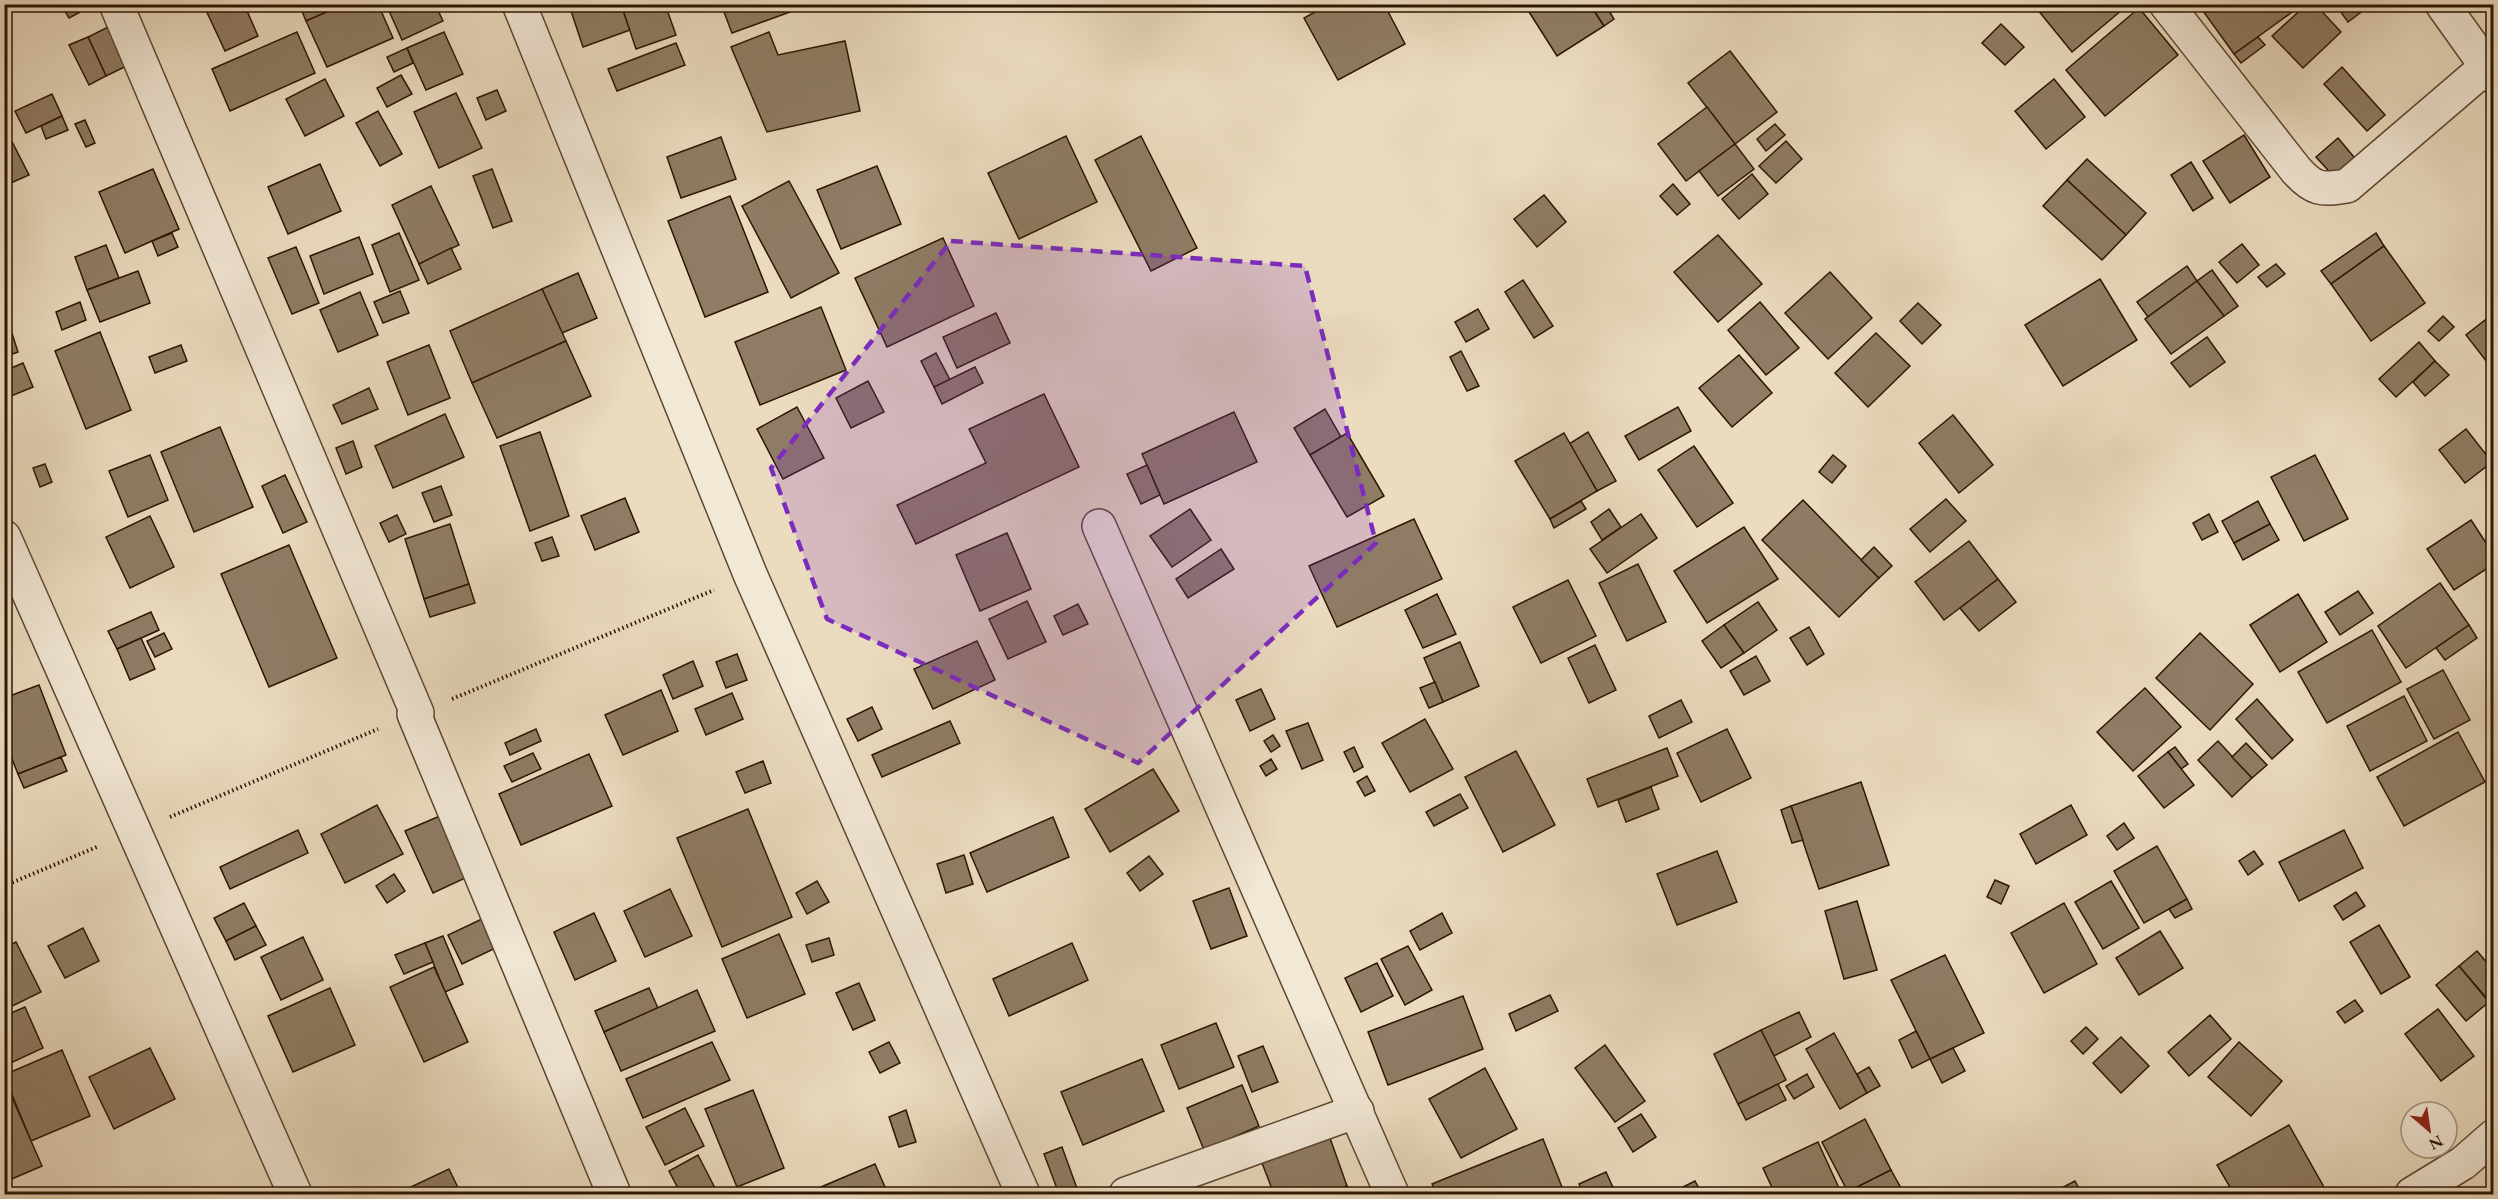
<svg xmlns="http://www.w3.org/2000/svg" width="2498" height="1199" viewBox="0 0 2498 1199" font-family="'EB Garamond',serif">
<rect width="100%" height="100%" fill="#ebdcc0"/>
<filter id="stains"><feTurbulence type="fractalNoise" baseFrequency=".00333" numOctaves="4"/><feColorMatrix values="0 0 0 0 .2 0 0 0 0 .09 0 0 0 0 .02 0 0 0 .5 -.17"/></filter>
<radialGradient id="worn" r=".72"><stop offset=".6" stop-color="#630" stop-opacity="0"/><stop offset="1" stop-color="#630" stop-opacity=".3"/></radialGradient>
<g fill="#8f7c65" stroke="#2c1502" stroke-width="1.5">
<path d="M61,4H95L69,18Z"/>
<path d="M213,4H244L258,36L225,51L205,8Z"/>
<path d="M312,4H339L340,7L306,21L301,9Z"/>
<path d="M345,4H378L393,38L327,67L306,21Z"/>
<path d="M386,4H435L443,21L402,40Z"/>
<path d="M579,4H621L630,30L583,47L570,8Z"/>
<path d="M621,4H665L676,35L636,49Z"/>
<path d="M721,4H812L732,33Z"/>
<path d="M1329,4H1384L1405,44L1338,80L1304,18Z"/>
<path d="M1524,4H1590L1604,26L1557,56Z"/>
<path d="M1593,4H1605L1614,19L1604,26L1591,6Z"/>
<path d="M2033,4H2129L2072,52Z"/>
<path d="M2198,4H2290L2295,10L2234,54Z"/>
<path d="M2307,4H2315L2341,32L2303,68L2272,36Z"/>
<path d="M2335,4H2372L2348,22Z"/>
<path d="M2139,8L2178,55L2105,116L2066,70Z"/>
<path d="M2001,24L2024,47L2005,65L1982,43Z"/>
<path d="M112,25L131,64L106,76L88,37Z"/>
<path d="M297,32L315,73L230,111L212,69Z"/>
<path d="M444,32L463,74L426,90L407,48Z"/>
<path d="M769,32L778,55L845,41L860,111L767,132L731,47Z"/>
<path d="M88,37L106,76L89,85L69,45Z"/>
<path d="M2258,37L2265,45L2241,63L2234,54Z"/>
<path d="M676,43L685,65L617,91L608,69Z"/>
<path d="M407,48L413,63L394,72L387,57Z"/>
<path d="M1730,51L1777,112L1735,144L1688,83Z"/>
<path d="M2342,67L2385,115L2367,131L2324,84Z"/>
<path d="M401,75L412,94L387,107L377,88Z"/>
<path d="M325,79L344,116L305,136L286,99Z"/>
<path d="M2054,79L2085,117L2046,149L2015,111Z"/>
<path d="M497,90L506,111L486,120L477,98Z"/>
<path d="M456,93L482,148L439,168L414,112Z"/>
<path d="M52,94L62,116L26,133L15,111Z"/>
<path d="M1707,107L1735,144L1686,181L1658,144Z"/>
<path d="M378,111L402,154L380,166L356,123Z"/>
<path d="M62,116L68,130L46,139L41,126Z"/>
<path d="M85,120L95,143L86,147L75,124Z"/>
<path d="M1775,124L1785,135L1766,151L1757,139Z"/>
<path d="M4,126L29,175L4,186Z"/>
<path d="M2244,135L2270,177L2230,203L2203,161Z"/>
<path d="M1066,136L1097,202L1019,239L988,173Z"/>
<path d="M1141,136L1197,248L1151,271L1095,160Z"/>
<path d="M721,137L736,179L681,198L667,157Z"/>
<path d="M2338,138L2358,162L2337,180L2316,157Z"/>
<path d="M1786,141L1802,159L1776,183L1759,166Z"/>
<path d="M1735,144L1754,169L1718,196L1699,171Z"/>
<path d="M2087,159L2146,213L2126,235L2067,180Z"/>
<path d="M2191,162L2213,198L2193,211L2171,175Z"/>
<path d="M320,164L341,211L288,234L268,187Z"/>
<path d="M877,166L901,224L841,249L817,190Z"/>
<path d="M153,169L179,229L125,253L99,192Z"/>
<path d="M492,169L512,221L493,228L473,176Z"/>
<path d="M1752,174L1768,194L1739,219L1722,199Z"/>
<path d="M2067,180L2126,235L2102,260L2043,206Z"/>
<path d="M789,181L839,273L791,298L742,206Z"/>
<path d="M1673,184L1690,204L1677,215L1660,196Z"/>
<path d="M431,186L459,245L419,264L392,205Z"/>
<path d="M1544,195L1566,222L1537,247L1514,219Z"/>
<path d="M730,196L768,292L705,317L668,221Z"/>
<path d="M172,233L178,247L158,256L152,241Z"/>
<path d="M399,233L419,280L390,292L372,245Z"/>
<path d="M2376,233L2384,246L2331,284L2321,271Z"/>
<path d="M1718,235L1762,284L1718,322L1674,272Z"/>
<path d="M359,237L373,274L324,294L310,256Z"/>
<path d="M943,238L974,306L887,347L855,278Z"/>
<path d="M2242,244L2259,265L2237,283L2219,262Z"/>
<path d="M106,245L119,278L87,290L75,257Z"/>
<path d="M2384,246L2425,303L2371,341L2331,284Z"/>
<path d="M296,247L319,303L292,314L268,258Z"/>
<path d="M451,248L461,269L428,284L419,264Z"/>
<path d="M2276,264L2285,274L2267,287L2258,277Z"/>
<path d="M2187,266L2197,281L2148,317L2137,302Z"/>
<path d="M2212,270L2238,306L2224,316L2197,281Z"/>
<path d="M138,271L150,303L100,322L87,290Z"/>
<path d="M1830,272L1872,318L1828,359L1785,313Z"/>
<path d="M578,273L597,318L562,333L542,289Z"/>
<path d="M2100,279L2137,340L2063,386L2025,325Z"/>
<path d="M1523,280L1553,326L1534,338L1505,292Z"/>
<path d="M2197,281L2224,316L2171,354L2145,319Z"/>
<path d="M542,289L566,341L472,383L450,331Z"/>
<path d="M400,291L409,313L383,323L374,302Z"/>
<path d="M360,292L378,335L338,352L320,310Z"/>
<path d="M80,302L86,320L62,330L56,312Z"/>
<path d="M1760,302L1799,348L1766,375L1728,330Z"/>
<path d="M1918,303L1941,325L1922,344L1900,321Z"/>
<path d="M821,307L846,370L760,405L735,342Z"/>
<path d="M1478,309L1489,329L1466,342L1455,322Z"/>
<path d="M996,313L1010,343L957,368L943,337Z"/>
<path d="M2494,313V371L2466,335Z"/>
<path d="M2443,316L2454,327L2439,341L2428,331Z"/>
<path d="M10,327L18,352L4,357V329Z"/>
<path d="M100,332L131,410L86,429L55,351Z"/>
<path d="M1876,333L1910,366L1868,407L1835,373Z"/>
<path d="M2207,337L2225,362L2190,387L2171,363Z"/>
<path d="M566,341L591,396L497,438L472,383Z"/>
<path d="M2419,342L2435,361L2396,397L2379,379Z"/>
<path d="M181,345L187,361L155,373L149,357Z"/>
<path d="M429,345L450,398L408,415L387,362Z"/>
<path d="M1461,351L1479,386L1467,391L1450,357Z"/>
<path d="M936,353L950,380L934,387L921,361Z"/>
<path d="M1739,355L1772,393L1732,427L1699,388Z"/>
<path d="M2435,361L2449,375L2425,396L2413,382Z"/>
<path d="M23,363L33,387L4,399V371Z"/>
<path d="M975,367L983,383L942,404L934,387Z"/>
<path d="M868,381L884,412L851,428L836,398Z"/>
<path d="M369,388L378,409L342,424L333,405Z"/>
<path d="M1044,394L1079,467L916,544L897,505L986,463L969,429Z"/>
<path d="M797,407L824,458L783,479L757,429Z"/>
<path d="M1678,407L1691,431L1639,460L1625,436Z"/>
<path d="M1325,409L1341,437L1310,455L1294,428Z"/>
<path d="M1234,412L1257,462L1164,504L1142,454Z"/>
<path d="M445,414L464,457L393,488L375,446Z"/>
<path d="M1953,415L1993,465L1959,493L1919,443Z"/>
<path d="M220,427L253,507L194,532L161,452Z"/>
<path d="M2466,429L2492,462L2465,483L2439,450Z"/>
<path d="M540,432L569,516L530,531L500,446Z"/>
<path d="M1588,432L1616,481L1597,491L1569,444Z"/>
<path d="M1347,433L1384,496L1347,517L1310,455Z"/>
<path d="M1564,433L1597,491L1550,519L1515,461Z"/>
<path d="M353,441L362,467L346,474L336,448Z"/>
<path d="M1694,446L1733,503L1697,527L1658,470Z"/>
<path d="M150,455L168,500L128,517L109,471Z"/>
<path d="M1833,455L1846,466L1832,483L1819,472Z"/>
<path d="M2315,455L2348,519L2304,541L2271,477Z"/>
<path d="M45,464L52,482L40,487L33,468Z"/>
<path d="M1147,465L1160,495L1141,504L1127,474Z"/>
<path d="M285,475L307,522L283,533L262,486Z"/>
<path d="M441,486L452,515L434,522L422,493Z"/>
<path d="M625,498L639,532L595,550L581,516Z"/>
<path d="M1946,499L1966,521L1930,552L1910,529Z"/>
<path d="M1803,500L1879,578L1839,617L1762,540Z"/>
<path d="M1581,501L1586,509L1554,528L1550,519Z"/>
<path d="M2258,501L2270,524L2234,543L2222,521Z"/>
<path d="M1190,509L1211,540L1172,567L1150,536Z"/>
<path d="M1609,509L1621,527L1602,540L1591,522Z"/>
<path d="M1641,514L1657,538L1607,573L1590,549Z"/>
<path d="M2209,514L2218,532L2202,540L2193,523Z"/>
<path d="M397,515L406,534L389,542L380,523Z"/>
<path d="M150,516L174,567L130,588L106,537Z"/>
<path d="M1414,519L1442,579L1337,627L1309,566Z"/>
<path d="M2471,520L2494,555V564L2454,590L2427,549Z"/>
<path d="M450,524L469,584L424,599L405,539Z"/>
<path d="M2270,524L2279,540L2243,560L2234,543Z"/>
<path d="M1744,527L1778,579L1707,623L1674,571Z"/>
<path d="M1007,533L1031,589L980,611L956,555Z"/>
<path d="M552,537L559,556L542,561L535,543Z"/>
<path d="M1969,541L1998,579L1944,620L1915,582Z"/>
<path d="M289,545L337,658L269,687L221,574Z"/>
<path d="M1874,547L1892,566L1879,578L1861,560Z"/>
<path d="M1221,549L1234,569L1188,598L1176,579Z"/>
<path d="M1638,564L1666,622L1627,641L1599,583Z"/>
<path d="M1998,579L2016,602L1979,631L1960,608Z"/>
<path d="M1568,580L1596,636L1541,663L1513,607Z"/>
<path d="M2440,583L2469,625L2406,668L2378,626Z"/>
<path d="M469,584L475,603L430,617L424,599Z"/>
<path d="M2358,591L2373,613L2340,635L2325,612Z"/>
<path d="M1437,594L1456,634L1423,648L1405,610Z"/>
<path d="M2298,594L2327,642L2280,672L2250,625Z"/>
<path d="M1027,601L1046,642L1008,659L989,619Z"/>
<path d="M1758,602L1777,630L1744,653L1724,625Z"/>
<path d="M1078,604L1088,624L1063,635L1054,616Z"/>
<path d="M151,612L159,630L117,649L108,631Z"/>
<path d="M1724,625L1744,653L1721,668L1702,641Z"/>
<path d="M2469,625L2477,638L2445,660L2436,648Z"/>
<path d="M1809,627L1824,654L1807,665L1790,638Z"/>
<path d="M2372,630L2401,682L2327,723L2298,672Z"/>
<path d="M164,633L172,649L155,657L147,641Z"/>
<path d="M2200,633L2253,684L2210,730L2156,678Z"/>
<path d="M141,638L155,669L130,680L117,649Z"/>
<path d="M977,641L995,680L933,709L914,669Z"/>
<path d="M1460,642L1479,686L1443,702L1424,658Z"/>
<path d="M1595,645L1616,690L1589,703L1568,658Z"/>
<path d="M737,654L747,680L726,688L716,662Z"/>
<path d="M1756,656L1770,681L1744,695L1730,671Z"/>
<path d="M693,661L703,686L673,699L663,675Z"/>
<path d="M2443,670L2470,720L2434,739L2407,689Z"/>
<path d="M1435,682L1443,702L1429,708L1420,688Z"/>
<path d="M39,685L66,755L18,774L4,739V698Z"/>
<path d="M2145,688L2181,727L2133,771L2097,732Z"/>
<path d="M1261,689L1275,719L1250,731L1236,700Z"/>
<path d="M661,690L678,731L623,755L605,715Z"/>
<path d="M732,693L743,719L706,735L695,709Z"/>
<path d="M2404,696L2427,741L2370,771L2347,726Z"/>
<path d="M2257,699L2293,740L2272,759L2236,719Z"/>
<path d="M1681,700L1692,722L1659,738L1649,716Z"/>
<path d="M872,707L882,729L858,741L847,719Z"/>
<path d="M1425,719L1453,769L1410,792L1382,743Z"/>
<path d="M950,721L960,743L882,777L872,755Z"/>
<path d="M1308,723L1323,760L1302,769L1286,731Z"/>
<path d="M536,729L541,741L510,755L505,743Z"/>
<path d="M1727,729L1751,778L1701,802L1677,753Z"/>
<path d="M2458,732L2485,782L2404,826L2377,777Z"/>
<path d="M1273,735L1280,746L1271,752L1264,741Z"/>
<path d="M2218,741L2252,778L2232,797L2198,760Z"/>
<path d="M2246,743L2267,765L2252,778L2232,757Z"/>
<path d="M1354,747L1363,767L1354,772L1344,752Z"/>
<path d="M2175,747L2188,764L2181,769L2168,752Z"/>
<path d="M1667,748L1678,776L1598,807L1587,779Z"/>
<path d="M1516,751L1555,825L1503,852L1465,777Z"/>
<path d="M2168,752L2194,785L2164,808L2138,776Z"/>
<path d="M533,753L541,769L512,782L504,766Z"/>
<path d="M589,754L612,806L521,845L499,794Z"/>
<path d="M61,757L67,771L24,788L18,774Z"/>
<path d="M1271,759L1277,769L1266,776L1260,766Z"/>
<path d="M763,761L771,783L745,793L736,772Z"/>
<path d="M1153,769L1179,811L1110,852L1085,809Z"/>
<path d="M1367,776L1375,791L1365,796L1357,782Z"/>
<path d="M1861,782L1889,865L1819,889L1791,806Z"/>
<path d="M1651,787L1659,809L1626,822L1618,800Z"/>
<path d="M1460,794L1468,808L1434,826L1426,812Z"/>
<path d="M377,805L403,854L345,883L321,834Z"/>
<path d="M2071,805L2087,835L2036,864L2020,834Z"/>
<path d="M1791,806L1803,840L1792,843L1781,810Z"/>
<path d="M748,809L792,917L722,947L677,838Z"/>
<path d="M449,812L476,873L433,893L405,831Z"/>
<path d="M1053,817L1069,857L987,892L970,853Z"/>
<path d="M2124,823L2134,838L2117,850L2107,836Z"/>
<path d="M298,830L308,853L230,889L220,867Z"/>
<path d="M2344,830L2363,868L2299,901L2279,862Z"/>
<path d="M2157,846L2187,899L2144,923L2114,871Z"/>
<path d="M1717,851L1737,902L1677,925L1657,874Z"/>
<path d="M2254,851L2263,864L2248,875L2239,861Z"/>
<path d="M964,855L973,884L946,893L937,864Z"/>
<path d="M1149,856L1163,874L1140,891L1127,873Z"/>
<path d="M394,874L405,891L387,903L376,886Z"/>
<path d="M1995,880L2009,886L2001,904L1987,897Z"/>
<path d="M817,881L829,902L807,914L796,893Z"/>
<path d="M2111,881L2139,928L2103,949L2075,902Z"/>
<path d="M1229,888L1247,936L1211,949L1193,901Z"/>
<path d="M670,889L692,936L645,957L624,911Z"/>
<path d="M2356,892L2365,906L2343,920L2334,906Z"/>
<path d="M2187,899L2192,909L2175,918L2169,909Z"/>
<path d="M1857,901L1877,970L1844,979L1825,911Z"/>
<path d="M244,903L256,926L226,941L214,918Z"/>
<path d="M2064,903L2097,964L2044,993L2011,933Z"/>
<path d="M594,913L616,961L575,980L554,932Z"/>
<path d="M1442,913L1452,933L1420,950L1410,931Z"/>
<path d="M486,917L500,946L462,964L448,935Z"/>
<path d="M2379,925L2410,977L2381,994L2350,942Z"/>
<path d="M256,926L266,945L235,960L226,941Z"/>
<path d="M83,928L99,961L65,978L48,946Z"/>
<path d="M2160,931L2183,968L2139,995L2116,958Z"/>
<path d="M779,934L805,994L747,1018L722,959Z"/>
<path d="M443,936L463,984L445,992L425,943Z"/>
<path d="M303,937L323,980L281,1000L261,957Z"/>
<path d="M829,938L834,955L812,962L806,945Z"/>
<path d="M16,942L41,992L4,1010V948Z"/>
<path d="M425,943L433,962L404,974L395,955Z"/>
<path d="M1072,943L1088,980L1009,1016L993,979Z"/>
<path d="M1408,946L1432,990L1405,1005L1381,959Z"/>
<path d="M2477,951L2494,971V1007L2459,966Z"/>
<path d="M1945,955L1984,1033L1930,1059L1891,980Z"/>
<path d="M1377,963L1393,996L1361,1012L1345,978Z"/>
<path d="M2459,966L2489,1002L2466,1021L2436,985Z"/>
<path d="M434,967L468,1042L424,1062L390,987Z"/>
<path d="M859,983L875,1020L853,1030L836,993Z"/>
<path d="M330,988L355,1045L293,1072L268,1016Z"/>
<path d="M649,988L658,1008L604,1032L595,1011Z"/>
<path d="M697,990L715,1031L621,1071L604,1032Z"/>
<path d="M1550,995L1558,1011L1516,1031L1509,1014Z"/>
<path d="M1463,996L1483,1049L1388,1085L1368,1032Z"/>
<path d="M2355,1000L2363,1011L2345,1023L2337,1012Z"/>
<path d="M25,1007L43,1048L4,1066V1016Z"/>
<path d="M2438,1009L2474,1056L2441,1081L2405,1034Z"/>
<path d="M1799,1012L1811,1037L1774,1056L1761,1030Z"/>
<path d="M2210,1015L2231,1039L2189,1076L2168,1052Z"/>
<path d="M1216,1023L1234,1067L1179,1089L1161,1045Z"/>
<path d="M2086,1027L2098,1039L2083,1054L2071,1041Z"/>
<path d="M1761,1030L1786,1080L1738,1104L1714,1054Z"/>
<path d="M1916,1031L1930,1059L1912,1068L1899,1040Z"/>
<path d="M1834,1033L1867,1093L1840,1109L1806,1049Z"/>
<path d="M2121,1037L2149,1066L2121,1093L2093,1063Z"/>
<path d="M712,1042L730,1080L643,1118L626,1079Z"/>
<path d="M889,1042L900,1063L880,1073L869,1052Z"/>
<path d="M2239,1042L2282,1081L2251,1116L2208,1077Z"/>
<path d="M1605,1045L1645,1101L1615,1122L1575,1068Z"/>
<path d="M1263,1046L1278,1082L1252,1092L1238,1056Z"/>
<path d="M150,1048L175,1099L114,1129L89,1077Z"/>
<path d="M1953,1048L1965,1071L1942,1083L1930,1059Z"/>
<path d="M62,1050L90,1116L31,1141L4,1075Z"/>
<path d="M1142,1059L1164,1111L1083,1145L1061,1092Z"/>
<path d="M1869,1067L1880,1086L1867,1093L1857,1074Z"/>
<path d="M1485,1068L1517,1129L1461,1158L1429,1099Z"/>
<path d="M1807,1074L1814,1087L1794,1099L1786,1086Z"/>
<path d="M4,1079L42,1166L7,1181L4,1177Z"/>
<path d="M1778,1084L1786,1100L1746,1120L1738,1104Z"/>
<path d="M1242,1085L1259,1126L1204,1150L1187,1108Z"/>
<path d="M753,1090L784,1168L737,1187L705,1109Z"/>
<path d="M685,1108L704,1146L665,1165L646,1127Z"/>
<path d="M906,1110L916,1142L899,1147L889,1117Z"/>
<path d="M1641,1114L1656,1137L1633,1152L1618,1128Z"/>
<path d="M1865,1119L1891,1170L1848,1192L1822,1142Z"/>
<path d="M2289,1125L2325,1189L2314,1194H2234L2217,1165Z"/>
<path d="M1330,1138L1347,1186L1324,1194H1274L1262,1163Z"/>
<path d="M1543,1139L1562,1187L1544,1194H1437L1432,1184Z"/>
<path d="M1818,1142L1839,1188L1825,1194H1775L1763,1168Z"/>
<path d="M1062,1147L1079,1194H1059L1044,1154Z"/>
<path d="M698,1155L718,1194H681L669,1171Z"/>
<path d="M875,1164L888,1194H816L814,1190Z"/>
<path d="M449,1169L461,1194H396Z"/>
<path d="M1891,1170L1902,1190L1894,1194H1843Z"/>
<path d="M1606,1172L1616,1194H1583L1579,1184Z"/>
<path d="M1695,1181L1702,1194H1669Z"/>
<path d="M2075,1181L2082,1194H2050Z"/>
<path d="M1347,1186L1350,1194H1324Z"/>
</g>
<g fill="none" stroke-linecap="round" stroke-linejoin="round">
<defs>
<g id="minor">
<path d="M116,4L417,713"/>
<path d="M519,4L750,574L1023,1194"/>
<path d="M2166,4L2296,170C2314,190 2321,190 2347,186L2486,67"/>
<path d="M2442,4L2494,77"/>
<path d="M1099,526L1392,1194"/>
<path d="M4,537L295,1194"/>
<path d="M414,714L614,1194"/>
<path d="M1126,1194L1357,1111"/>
<path d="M2412,1194L2463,1163L2494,1136"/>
</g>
</defs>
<use href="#minor" stroke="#5c4732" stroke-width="36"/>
<g stroke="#2c1502" stroke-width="4" stroke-dasharray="1.5 3" stroke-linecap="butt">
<path d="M452,699L714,590"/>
<path d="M170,817L378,729"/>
<path d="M4,886L99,846"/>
</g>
<use href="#minor" stroke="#f2e8d6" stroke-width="33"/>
</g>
<path fill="#7b2cbf" fill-opacity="0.2" stroke="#7b2cbf" stroke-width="4.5" stroke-dasharray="12 8" stroke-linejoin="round" d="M951,241L1305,266L1376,543L1138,763L827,619L771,468Z"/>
<rect width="2498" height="1199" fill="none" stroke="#ebdcc0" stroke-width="24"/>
<rect x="6" y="6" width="2486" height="1187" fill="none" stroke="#2c1502" stroke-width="3"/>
<rect x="12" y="12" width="2474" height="1175" fill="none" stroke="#2c1502" stroke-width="1.5"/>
<g transform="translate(2429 1130) rotate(151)"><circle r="28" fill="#f2e8d6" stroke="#a39481" stroke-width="1.5"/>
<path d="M0-4.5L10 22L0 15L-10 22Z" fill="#8f2418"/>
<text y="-9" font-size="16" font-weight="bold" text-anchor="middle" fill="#2c1502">N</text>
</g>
<rect width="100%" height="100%" filter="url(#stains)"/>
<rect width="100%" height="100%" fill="url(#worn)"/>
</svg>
